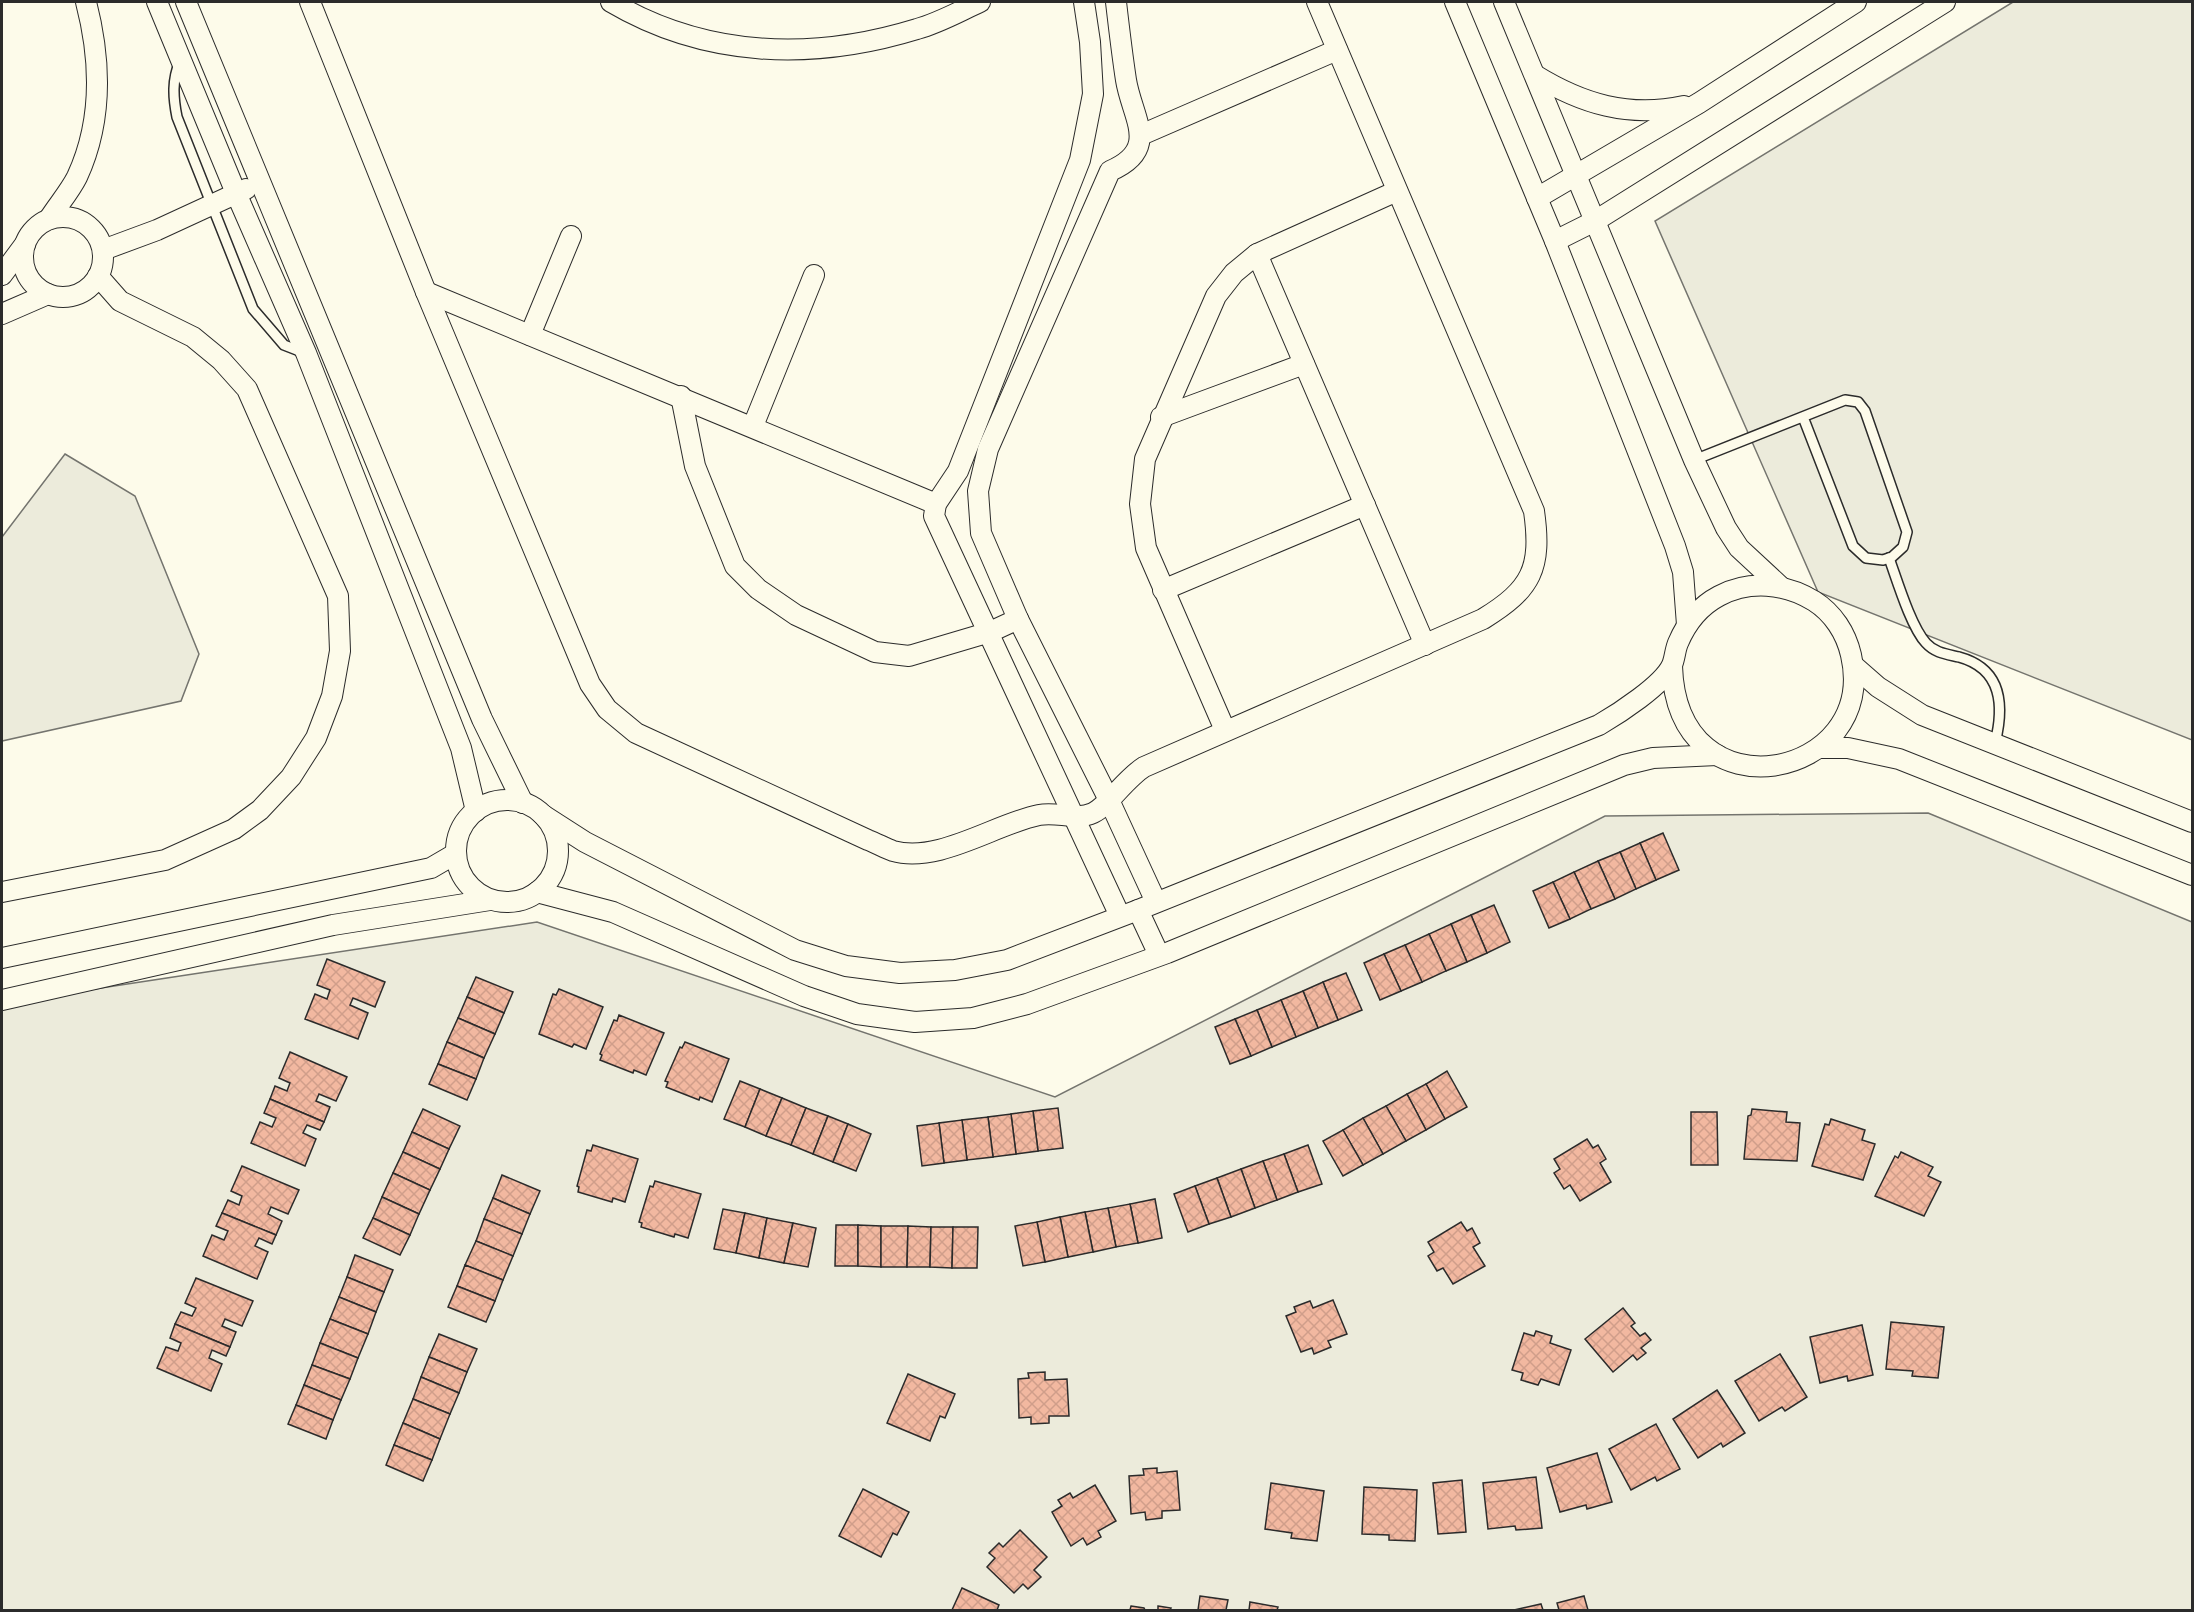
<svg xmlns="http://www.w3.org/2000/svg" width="2194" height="1612" viewBox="0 0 2194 1612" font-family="'Public Sans',sans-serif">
<defs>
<pattern id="building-cross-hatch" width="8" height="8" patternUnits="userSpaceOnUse" patternTransform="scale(1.5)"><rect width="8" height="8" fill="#f2b8a0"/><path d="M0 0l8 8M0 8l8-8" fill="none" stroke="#d09e8a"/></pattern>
</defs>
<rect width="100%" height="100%" fill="#fdfbea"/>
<g fill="#ecebdb" stroke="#74746e" stroke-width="1.5">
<path d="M2013,2H2192V740L1818,592L1655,221Z"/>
<path d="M65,454L135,496L199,654L181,701L2,741V537Z"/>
<path d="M1928,813L2192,922V1610H2V1003L537,922L1055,1097L1605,816Z"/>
</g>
<g fill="url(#building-cross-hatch)" stroke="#2b2b2b" stroke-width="1.5">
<path d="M1663,833L1679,870L1656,880L1640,843Z"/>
<path d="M1640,843L1656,880L1636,889L1620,852Z"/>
<path d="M1620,852L1636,889L1615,899L1598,861Z"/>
<path d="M1598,861L1615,899L1591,909L1574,872Z"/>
<path d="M1574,872L1591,909L1570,919L1553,882Z"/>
<path d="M1553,882L1570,919L1549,928L1533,891Z"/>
<path d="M1494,905L1510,942L1487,953L1471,915Z"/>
<path d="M1471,915L1487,953L1467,962L1451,924Z"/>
<path d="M1451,924L1467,962L1446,971L1429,934Z"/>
<path d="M1429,934L1446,971L1422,982L1405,945Z"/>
<path d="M1405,945L1422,982L1401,991L1384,954Z"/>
<path d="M1384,954L1401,991L1380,1000L1364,963Z"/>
<path d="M327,959L385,982L375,1007L353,998L350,1005L368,1013L358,1039L305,1019L315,994L327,999L330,990L317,985Z"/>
<path d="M1346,973L1362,1010L1338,1020L1323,982Z"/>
<path d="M476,977L513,992L504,1013L467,997Z"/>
<path d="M1323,982L1338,1020L1318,1028L1303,991Z"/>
<path d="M559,989L603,1007L586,1049L574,1044L572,1047L539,1034L553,994L556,995Z"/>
<path d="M1303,991L1318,1028L1296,1037L1281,1000Z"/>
<path d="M467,997L504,1013L495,1034L458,1018Z"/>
<path d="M1281,1000L1296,1037L1272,1047L1257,1010Z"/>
<path d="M1257,1010L1272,1047L1251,1056L1235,1019Z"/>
<path d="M619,1015L664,1033L646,1075L634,1070L633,1073L600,1060L602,1055L600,1054L614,1020L617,1021Z"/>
<path d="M458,1018L495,1034L484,1058L447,1042Z"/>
<path d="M1235,1019L1251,1056L1230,1064L1215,1027Z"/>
<path d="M447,1042L484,1058L476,1079L438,1064Z"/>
<path d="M685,1042L729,1059L712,1102L700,1097L699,1100L666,1087L668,1082L665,1081L680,1047L682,1048Z"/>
<path d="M290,1052L347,1077L336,1101L319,1094L316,1101L330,1107L324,1122L270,1099L275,1086L287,1091L290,1083L279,1078Z"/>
<path d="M438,1064L476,1079L467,1100L429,1084Z"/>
<path d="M1447,1071L1467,1107L1445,1119L1426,1084Z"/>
<path d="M740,1081L760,1089L745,1127L724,1119Z"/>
<path d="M1426,1084L1445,1119L1426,1130L1407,1094Z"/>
<path d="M760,1089L782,1098L766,1136L745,1127Z"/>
<path d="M1407,1094L1426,1130L1406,1141L1386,1106Z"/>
<path d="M782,1098L806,1108L791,1145L766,1136Z"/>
<path d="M270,1099L324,1122L320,1130L307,1125L303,1133L316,1139L305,1166L251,1143L260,1122L272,1127L276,1118L264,1113Z"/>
<path d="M1386,1106L1406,1141L1383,1154L1363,1118Z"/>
<path d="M806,1108L828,1116L813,1154L791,1145Z"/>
<path d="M1058,1108L1063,1148L1038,1151L1033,1111Z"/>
<path d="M423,1109L460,1126L449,1149L412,1132Z"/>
<path d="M1752,1109L1787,1112L1786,1122L1800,1123L1797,1161L1744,1159L1748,1116L1751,1115Z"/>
<path d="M1033,1111L1038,1151L1016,1154L1011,1114Z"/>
<path d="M1691,1112H1717L1718,1165H1691Z"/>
<path d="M1011,1114L1016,1154L993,1157L988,1117Z"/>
<path d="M828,1116L848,1124L833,1162L813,1154Z"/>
<path d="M988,1117L993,1157L967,1160L962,1120Z"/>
<path d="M1363,1118L1383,1154L1363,1165L1343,1130Z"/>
<path d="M1831,1119L1865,1130L1862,1140L1875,1144L1863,1180L1812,1166L1825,1124L1829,1125Z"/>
<path d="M962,1120L967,1160L944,1163L939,1123Z"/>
<path d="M939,1123L944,1163L922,1166L917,1126Z"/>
<path d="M848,1124L871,1134L856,1171L833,1162Z"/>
<path d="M1343,1130L1363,1165L1343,1176L1323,1141Z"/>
<path d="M412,1132L449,1149L440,1169L403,1152Z"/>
<path d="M1587,1139L1593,1148L1598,1145L1606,1159L1600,1163L1611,1182L1580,1201L1570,1185L1564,1189L1554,1173L1560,1169L1554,1159Z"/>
<path d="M593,1145L638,1159L625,1202L613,1198L612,1202L578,1192L579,1187L577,1186L587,1150L591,1151Z"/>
<path d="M1308,1145L1322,1184L1298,1192L1284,1154Z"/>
<path d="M403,1152L440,1169L430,1190L393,1173Z"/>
<path d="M1901,1152L1933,1167L1928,1176L1941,1182L1924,1216L1875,1196L1895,1156L1898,1158Z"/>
<path d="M1284,1154L1298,1192L1277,1200L1263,1161Z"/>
<path d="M1263,1161L1277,1200L1255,1208L1241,1169Z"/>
<path d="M242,1166L299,1190L288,1214L271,1207L268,1214L282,1221L276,1235L222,1213L228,1200L239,1205L242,1196L231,1191Z"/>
<path d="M1241,1169L1255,1208L1231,1217L1217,1178Z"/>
<path d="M393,1173L430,1190L419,1214L382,1197Z"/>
<path d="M502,1175L540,1191L530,1214L493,1198Z"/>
<path d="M1217,1178L1231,1217L1209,1224L1195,1186Z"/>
<path d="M655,1181L701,1194L688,1238L675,1234L674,1237L641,1227L642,1223L639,1222L650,1186L653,1187Z"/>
<path d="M1195,1186L1209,1224L1188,1232L1174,1194Z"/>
<path d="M382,1197L419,1214L410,1235L373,1218Z"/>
<path d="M493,1198L530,1214L522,1234L484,1219Z"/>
<path d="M1155,1199L1162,1238L1138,1243L1130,1204Z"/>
<path d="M1130,1204L1138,1243L1116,1247L1108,1208Z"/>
<path d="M1108,1208L1116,1247L1093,1252L1085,1212Z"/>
<path d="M723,1209L745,1213L736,1253L714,1249Z"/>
<path d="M1085,1212L1093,1252L1068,1257L1060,1217Z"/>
<path d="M222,1213L276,1235L272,1244L259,1238L255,1246L268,1252L257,1279L203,1256L212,1235L224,1240L228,1231L216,1226Z"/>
<path d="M745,1213L767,1218L759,1258L736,1253Z"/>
<path d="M1060,1217L1068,1257L1045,1262L1037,1222Z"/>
<path d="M373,1218L410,1235L400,1255L363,1238Z"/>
<path d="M767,1218L793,1223L784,1263L759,1258Z"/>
<path d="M484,1219L522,1234L513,1256L476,1241Z"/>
<path d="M1037,1222L1045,1262L1023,1266L1015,1226Z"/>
<path d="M1461,1222L1467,1231L1472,1228L1480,1243L1473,1247L1485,1266L1453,1284L1443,1268L1437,1271L1428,1256L1434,1252L1428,1242Z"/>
<path d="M793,1223L816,1228L808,1267L784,1263Z"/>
<path d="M836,1225H858V1266H835Z"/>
<path d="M858,1225L881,1226V1267L858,1266Z"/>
<path d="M881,1226H908L907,1267H881Z"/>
<path d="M908,1226L931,1227L930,1267H907Z"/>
<path d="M931,1227H953L952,1268L930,1267Z"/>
<path d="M953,1227H978L977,1268H952Z"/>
<path d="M476,1241L513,1256L503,1280L465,1265Z"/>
<path d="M355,1255L393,1270L384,1292L347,1277Z"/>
<path d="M465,1265L503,1280L495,1301L457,1286Z"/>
<path d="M347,1277L384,1292L376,1312L339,1297Z"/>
<path d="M196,1278L253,1301L242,1326L225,1319L222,1326L236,1332L230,1347L175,1324L181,1312L192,1316L196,1308L185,1303Z"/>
<path d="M457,1286L495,1301L486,1322L448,1307Z"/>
<path d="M339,1297L376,1312L368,1334L330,1319Z"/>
<path d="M1333,1300L1347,1334L1328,1341L1331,1347L1314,1354L1312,1348L1301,1352L1286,1316L1296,1312L1294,1307L1310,1301L1313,1308Z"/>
<path d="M1623,1308L1635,1323L1631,1326L1640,1336L1645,1333L1651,1340L1641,1348L1646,1353L1637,1360L1633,1355L1613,1372L1585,1339Z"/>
<path d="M330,1319L368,1334L358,1358L320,1343Z"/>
<path d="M1891,1322L1944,1327L1938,1378L1912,1376L1913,1371L1886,1369Z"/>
<path d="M175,1324L230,1347L226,1356L212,1350L209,1358L222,1364L211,1391L157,1368L166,1347L178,1351L181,1343L170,1338Z"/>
<path d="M1862,1325L1873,1375L1848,1381L1847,1376L1820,1383L1810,1337Z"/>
<path d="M1536,1331L1552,1336L1550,1343L1571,1350L1559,1385L1541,1379L1538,1385L1521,1380L1523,1373L1512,1370L1524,1333L1534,1336Z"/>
<path d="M439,1334L477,1349L467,1372L429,1357Z"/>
<path d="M320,1343L358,1358L350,1379L312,1365Z"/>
<path d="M1780,1354L1807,1397L1785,1411L1782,1407L1759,1421L1735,1381Z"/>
<path d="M429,1357L467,1372L459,1393L421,1377Z"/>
<path d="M312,1365L350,1379L341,1400L304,1385Z"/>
<path d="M1045,1372V1380L1067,1379L1069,1416H1049V1423L1031,1424V1417L1019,1418L1018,1379L1029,1378L1028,1373Z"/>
<path d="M908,1374L955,1394L945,1418L940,1416L930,1441L887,1423Z"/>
<path d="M421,1377L459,1393L450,1414L413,1399Z"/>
<path d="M304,1385L341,1400L333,1420L296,1405Z"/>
<path d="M1717,1390L1745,1433L1723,1447L1721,1443L1698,1458L1673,1419Z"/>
<path d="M413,1399L450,1414L440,1439L403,1423Z"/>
<path d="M296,1405L333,1420L326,1439L288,1424Z"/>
<path d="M403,1423L440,1439L432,1460L394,1445Z"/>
<path d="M1656,1424L1680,1469L1657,1481L1655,1477L1631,1490L1609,1449Z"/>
<path d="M394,1445L432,1460L423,1481L386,1465Z"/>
<path d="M1597,1453L1612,1502L1587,1509L1586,1505L1560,1512L1547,1468Z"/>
<path d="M1157,1468V1473L1177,1471L1180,1510L1162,1511V1518L1146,1520L1145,1512L1131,1514L1129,1476L1144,1475L1143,1469Z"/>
<path d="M1536,1477L1542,1528L1516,1530L1515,1526L1488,1529L1483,1483Z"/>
<path d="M1462,1480L1466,1532L1438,1534L1433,1483Z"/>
<path d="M1271,1483L1324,1491L1317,1541L1291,1538L1292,1533L1265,1529Z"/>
<path d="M1095,1485L1116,1521L1098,1531L1101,1537L1087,1545L1083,1538L1071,1546L1052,1512L1062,1506L1058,1500L1070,1493L1073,1498Z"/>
<path d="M1364,1487L1417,1490L1415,1541L1389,1540V1535L1362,1534Z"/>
<path d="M863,1489L909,1512L897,1535L893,1533L881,1557L839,1536Z"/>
<path d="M1020,1530L1047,1557L1034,1570L1041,1577L1028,1589L1023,1584L1014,1593L987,1567L995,1558L989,1553L999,1543L1003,1547Z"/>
<path d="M962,1588L999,1605L997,1610H952Z"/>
<path d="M1200,1596L1228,1600L1226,1610H1198Z"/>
<path d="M1584,1596L1588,1610H1559L1557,1603Z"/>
<path d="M1250,1602L1278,1607L1277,1610H1249Z"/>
<path d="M1541,1604L1543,1610H1514Z"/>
<path d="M1131,1606L1144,1608L1145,1610H1130Z"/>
<path d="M1158,1606L1171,1608L1170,1610H1158Z"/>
</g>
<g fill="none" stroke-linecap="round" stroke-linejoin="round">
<defs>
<g id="service">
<path d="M180,61C172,80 173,97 177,117L253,309L284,345L302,352"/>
<path d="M1694,460L1845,400L1858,402L1865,411L1907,532L1903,547L1892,557L1883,560L1866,558L1853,546L1803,417"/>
<path d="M1889,558C1897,580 1911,627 1926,643C1935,653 1946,654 1959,657C2003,669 2004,707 1995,743"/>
</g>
<g id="minor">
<path d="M157,2L236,193L306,353L461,748L476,811"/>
<path d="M186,2L482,719L523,803"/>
<path d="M310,2L426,292L590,684L607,709L636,733L868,840C876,843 885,848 893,851C938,864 995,824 1039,815C1057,811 1076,821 1093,813C1108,806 1125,779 1144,767L1483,619C1532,589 1542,568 1534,511L1317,2"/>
<path d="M611,2C706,58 813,61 917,29C939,23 960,11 980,2"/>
<path d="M1084,2L1090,42L1093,94L1080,160L958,471L936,504L934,516L1120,916"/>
<path d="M1116,2C1119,28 1122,54 1126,80C1132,118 1161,149 1110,171L988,449L978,491L981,533L1018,619L1109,800L1156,902"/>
<path d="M1455,2L1555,241L1675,546L1683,572L1687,625"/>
<path d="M1504,2L1694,460L1726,528L1739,548L1781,587"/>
<path d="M1535,75C1582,104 1629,118 1684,106"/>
<path d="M1141,135L1337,50"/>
<path d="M1537,198L1699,103L1856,2"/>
<circle cx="63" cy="257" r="40"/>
<path d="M49,219C58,205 70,191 77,177C103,121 101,60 86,2"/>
<path d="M1555,241L1595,221L1945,2"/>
<path d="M103,250L157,230L246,189"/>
<path d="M1257,254L1425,645"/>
<path d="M2,275L25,244"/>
<path d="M426,292L936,504"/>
<path d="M2,314L48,294"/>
<path d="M530,335L571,236"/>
<path d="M681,396L695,466L735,566L758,589L796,615L875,652L909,656L990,632L1018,619"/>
<path d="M1161,417L1304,364"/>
<path d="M753,426L814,275"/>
<path d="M1163,590L1365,505"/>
<path d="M1854,666L1878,687L1922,715L2192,822"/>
<path d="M1225,730L1146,548L1140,504L1145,459L1216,296L1234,273L1257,254L1397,191"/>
<path d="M1819,748H1848L1899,759L2192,875"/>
<circle cx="507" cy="851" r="51"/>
<path d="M543,815L585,842L795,950L846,966L900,973L955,970L1007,960L1138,910L1599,725C1618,714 1663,685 1672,665C1675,658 1675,650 1678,643C1686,624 1700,606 1719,596C1749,580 1785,583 1814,601C1833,613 1846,633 1851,655C1880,779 1677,822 1672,666"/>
<path d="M2,892L165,860L234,829L260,810L291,777L316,738L332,696L340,651L338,596L247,389L221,360L193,337L120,301L98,276"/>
<path d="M537,892L613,912L804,996L857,1014L915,1022L973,1018L1027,1004L1167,953L1624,765L1653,758L1717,755"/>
<path d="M1138,910L1159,955"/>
<path d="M2,958L431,868L455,854"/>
<path d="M2,1000L333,925L490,900"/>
</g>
</defs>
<use href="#service" stroke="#2b2b2b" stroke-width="12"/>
<use href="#minor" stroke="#2b2b2b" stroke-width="22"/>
<use href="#service" stroke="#fdfbea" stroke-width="9"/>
<use href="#minor" stroke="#fdfbea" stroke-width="20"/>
</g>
<rect width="2194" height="1612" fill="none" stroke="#2b2b2b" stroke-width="6"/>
</svg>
